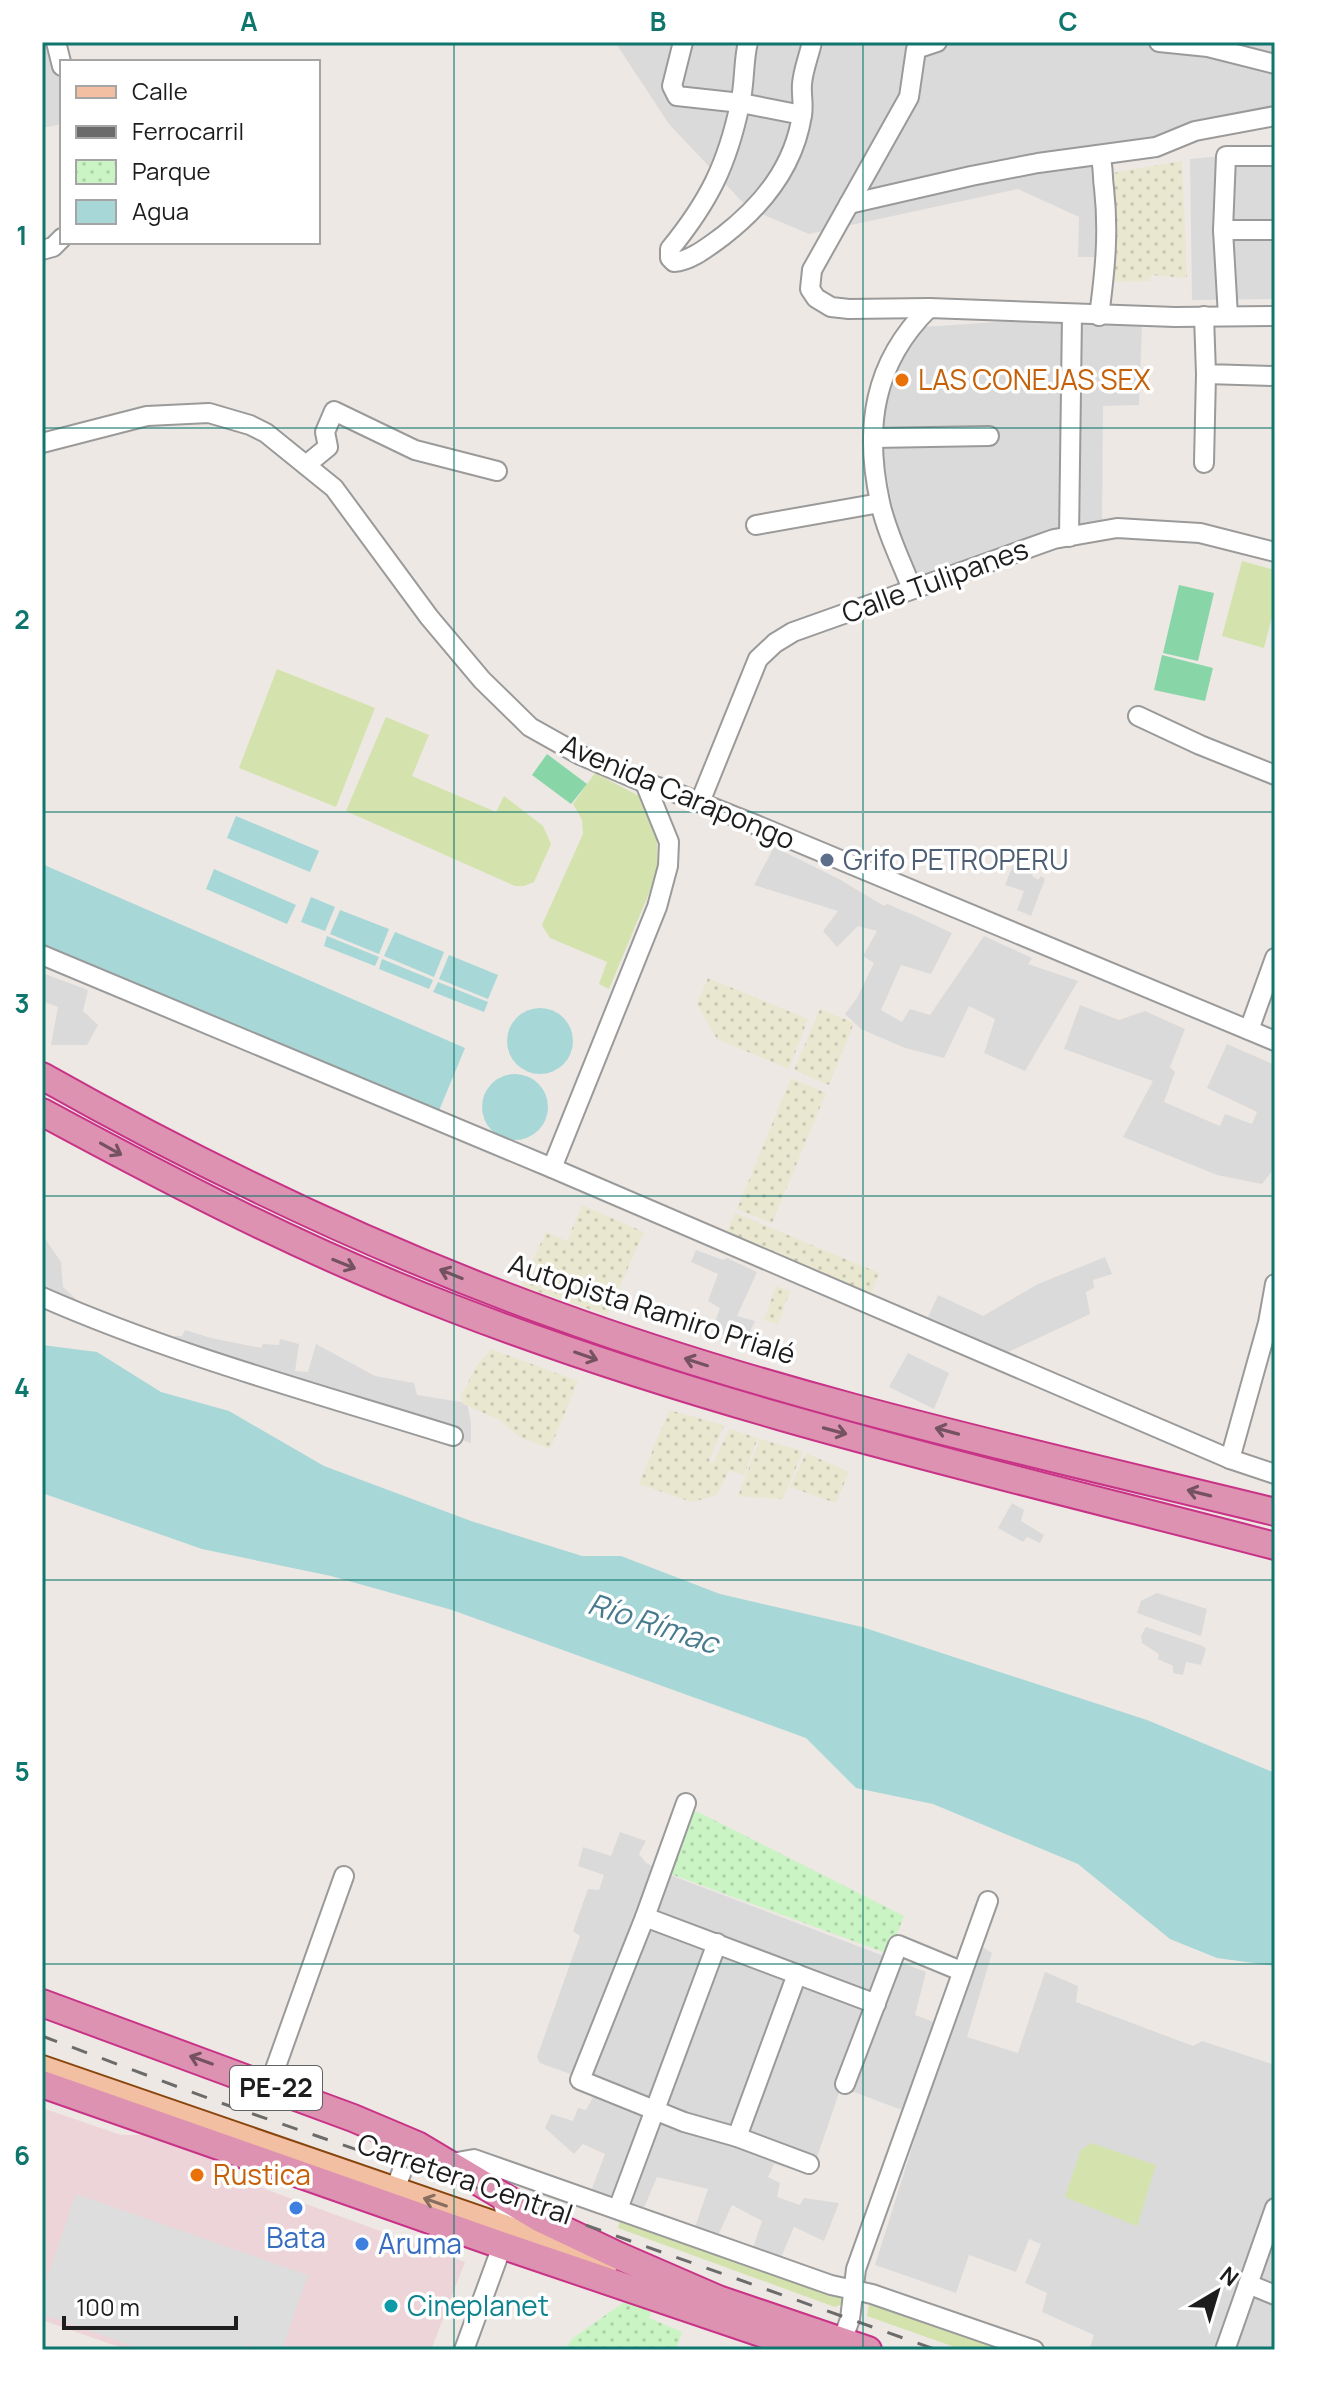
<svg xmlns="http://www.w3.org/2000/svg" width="1317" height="2392" viewBox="0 0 1317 2392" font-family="Manrope,sans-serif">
<defs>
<pattern id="farmland-dots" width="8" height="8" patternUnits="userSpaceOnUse" patternTransform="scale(2)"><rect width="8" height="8" fill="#eae7d0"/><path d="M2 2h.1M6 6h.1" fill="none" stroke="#c8c6b2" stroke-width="1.8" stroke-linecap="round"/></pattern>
<pattern id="park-dots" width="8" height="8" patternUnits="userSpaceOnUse" patternTransform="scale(2)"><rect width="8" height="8" fill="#caf4c4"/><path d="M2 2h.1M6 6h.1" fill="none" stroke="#add1a8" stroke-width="1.8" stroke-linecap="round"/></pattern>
</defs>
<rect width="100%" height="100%" fill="#ede8e3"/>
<g fill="#dbdada">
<path d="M42,42H60L62,62V124L42,128Z"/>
<path d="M615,42H1275V114L1099,151L1102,257H1078L1079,217L1018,189L809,234L748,208L669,124Z"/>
<path d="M1275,151V299L1192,300L1190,159Z"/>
<path d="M1056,318L1142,326L1139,405L1103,406L1102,527L988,556L917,578L894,515L882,448V411L892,370L922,327Z"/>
<path d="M774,847L839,879L884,906L887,904L918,917L952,933L931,974L901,965L881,1010L902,1022L910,1009L930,1015L984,936L1032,958L1028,964L1078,981L1025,1071L984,1053L995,1019L969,1006L944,1058L905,1048L861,1029L845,1014L857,998L874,963L863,956L877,931L858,926L837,947L823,931L838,911L754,885Z"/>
<path d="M1015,860L1034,870L1032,876L1038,880L1041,876L1045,879L1031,916L1017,910L1024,891L1005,885Z"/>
<path d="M42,973L88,990L83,1011L98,1025L87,1045H51L58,1007L42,1001Z"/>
<path d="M1080,1005L1119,1020L1145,1011L1185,1029L1170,1067L1175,1072L1164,1102L1220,1126L1225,1114L1252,1124L1257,1112L1207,1088L1227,1044L1275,1065V1167L1262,1184L1217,1175L1123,1137L1153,1081L1064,1049Z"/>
<path d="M42,1234L61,1262L63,1287L78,1301L66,1317L42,1299Z"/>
<path d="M696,1250L723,1260L727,1258L757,1272L737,1316L755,1321L745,1343L712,1331L720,1308L708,1301L718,1274L691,1262Z"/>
<path d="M1105,1257L1112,1274L1093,1280L1094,1288L1086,1292L1090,1314L1004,1354L926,1322L938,1295L983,1316L1038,1284Z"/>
<path d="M185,1330L211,1338L261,1348L263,1344L279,1345L280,1339L299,1344L295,1371L308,1372L316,1344L375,1376L414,1383L417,1395L467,1403L471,1423V1443L169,1350L174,1336H182Z"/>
<path d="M908,1353L949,1373L934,1409L889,1387Z"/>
<path d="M1012,1503L1024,1510L1021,1521L1044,1535L1040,1543L1027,1537L1023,1542L998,1528Z"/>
<path d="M1157,1593L1207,1609L1201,1636L1137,1613L1141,1601Z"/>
<path d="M1146,1627L1203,1646L1206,1649L1201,1665L1186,1662L1183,1675L1173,1673V1666L1158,1659L1159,1654L1142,1643L1141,1636Z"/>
<path d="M620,1832L646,1841L639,1854L646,1863L670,1875L926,1972L915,2015L937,2023L907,2112L841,2087L811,2175L774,2164L768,2177L780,2183L777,2197L800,2205L804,2198L839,2203L824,2241L794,2227L779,2262L751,2254L762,2221L732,2205L715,2242L693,2233L708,2189L657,2177L641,2215L590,2194L605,2154L583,2144L574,2154L545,2128L551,2114L573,2121L578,2108L586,2110L595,2094L576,2076L540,2063L537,2057L580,1936L573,1931L588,1889L599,1890L604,1875L578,1866L583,1847L611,1856Z"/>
<path d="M974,1942L992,1953L967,2037L1018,2053L1045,1972L1078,1986L1076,2002L1193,2046L1202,2041L1275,2065V2350H1089L1094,2335L1042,2312L1047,2293L1025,2283L1041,2244L1029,2239L1016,2272L969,2255L956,2293L875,2265L948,2033Z"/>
</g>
<path fill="#edd4d8" d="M42,2108L121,2135H147L221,2157L240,2180L465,2262L431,2350H255L249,2348L248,2350H128L42,2320Z"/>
<g fill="url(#farmland-dots)">
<path d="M1182,161L1187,278L1152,275L1149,281L1113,282L1114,225L1107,174Z"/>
<path d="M708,978L808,1019L789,1069L717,1039L697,1004Z"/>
<path d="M820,1009L854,1023L829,1085L794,1070Z"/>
<path d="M791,1078L826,1093L772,1223L737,1209Z"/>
<path d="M582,1205L644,1232L607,1315L521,1286L546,1232L567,1241Z"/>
<path d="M735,1213L879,1273L869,1299L724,1238Z"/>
<path d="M776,1286L790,1291L778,1324L764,1320Z"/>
<path d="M491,1349L578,1381L550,1449L520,1437L498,1419L463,1404L461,1397L475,1368Z"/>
<path d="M669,1410L724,1425L709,1461L713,1464L729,1429L758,1438L744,1475L729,1470L717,1495L692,1502L639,1484Z"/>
<path d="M760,1439L803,1451L783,1499L738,1496Z"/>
<path d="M806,1453L849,1472L836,1503L790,1487Z"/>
</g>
<g fill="#d4e3ad">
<path d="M1242,561L1275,570V605L1264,648L1222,636Z"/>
<path d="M277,669L375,708L336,807L239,768Z"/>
<path d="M386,717L429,735L412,776L496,812L504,796L543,826L551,844L534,882L524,886H515L346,811Z"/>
<path d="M595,773L641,797L657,839V874L609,989L599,984L607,962L550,938L542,925L583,834L582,820L573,804Z"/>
<path d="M1091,2143L1156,2165L1137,2226L1065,2197L1081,2150Z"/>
<path d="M621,2216L849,2294L850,2301L835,2307L618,2228Z"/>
<path d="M870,2300L1011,2350H963L867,2316Z"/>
</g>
<g fill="url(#park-dots)">
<path d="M692,1809L904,1916L889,1954L668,1873Z"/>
<path d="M630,2298L653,2306L649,2318L682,2332L676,2350H564L573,2338Z"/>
</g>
<g fill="#88d6a7">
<path d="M1179,585L1214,593L1198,661L1163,653Z"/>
<path d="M1162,655L1213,668L1205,701L1154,690Z"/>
<path d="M547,754L587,784L571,804L532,775Z"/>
</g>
<path fill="#ddd" d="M76,2194L308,2275L282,2350H264L247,2344L244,2350H144L42,2314V2293Z"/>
<g fill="#a7d7d7">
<path d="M236,816L319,851L310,872L227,838Z"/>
<path d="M42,864L465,1048L438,1113L42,945Z"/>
<path d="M214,869L296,905L287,924L206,889Z"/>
<path d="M311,897L335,907L325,931L301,922Z"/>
<path d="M340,910L389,929L379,954L330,934Z"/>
<path d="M395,932L444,952L434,977L384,956Z"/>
<path d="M327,936L379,957L375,966L324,946Z"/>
<path d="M449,955L498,975L488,999L439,979Z"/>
<path d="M382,959L433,980L429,989L379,969Z"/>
<path d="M438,982L488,1002L484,1012L433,992Z"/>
<circle cx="540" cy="1041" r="33"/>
<circle cx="515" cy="1107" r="33"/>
<path d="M42,1345L97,1352L161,1392L229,1411L324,1466L471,1521L582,1556H621L720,1594L862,1627L1147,1720L1275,1773V1966L1217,1958L1170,1939L1078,1864L933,1804L856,1788L806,1738L452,1610L331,1576L202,1549L42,1493Z"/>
</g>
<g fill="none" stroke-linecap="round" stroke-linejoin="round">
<defs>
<g id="minor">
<path d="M56,42L62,66"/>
<path d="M683,42L672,86L677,96L741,103L802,115"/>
<path d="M748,42C743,62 745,84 740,104C727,165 709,201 670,249V258L674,262C691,261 709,246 723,236C763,205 794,167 802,115C804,105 801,94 802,84C803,70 809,56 812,42"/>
<path d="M937,42L916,49L909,97L812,270L810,289L816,298L831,307L849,309L929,308L1175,317L1275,316"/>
<path d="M1159,42L1208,47L1275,64"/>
<path d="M849,204L971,176L1038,163L1156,147L1195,131L1275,116"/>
<path d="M1223,230H1275"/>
<path d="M42,250L53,247L62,238"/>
<path d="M1099,316C1105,271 1109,233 1104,188C1102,176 1104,168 1100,156"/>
<path d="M1204,316L1206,374L1275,376"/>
<path d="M1228,316L1223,230L1226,156H1275"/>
<path d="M873,438L989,436"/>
<path d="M42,443L147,416L209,413L250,425L266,433L334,488L429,617L482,680L530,727L580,755L645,783L671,791L754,824L1275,1041"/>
<path d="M1204,463L1206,374"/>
<path d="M306,465L328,447L325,432L334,411L415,450L497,471"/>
<path d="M756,525L880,503"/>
<path d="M1069,537L1072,314"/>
<path d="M912,589C901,561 886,531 880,502C864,428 873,363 929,308"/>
<path d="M1138,716L1200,745L1275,775"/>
<path d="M700,802L758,659L775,643L793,632L1054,539L1117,528L1200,533L1275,552"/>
<path d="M42,955L552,1168L1230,1459L1275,1474"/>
<path d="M1249,1030L1275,958"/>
<path d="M552,1168L657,907L668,866L669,842L645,783"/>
<path d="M42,1297C174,1355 316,1393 453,1436"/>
<path d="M1230,1459L1268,1323L1275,1284"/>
<path d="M686,1803L645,1917L580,2080L684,2122L737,2137L809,2164"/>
<path d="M645,1917L876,2004"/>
<path d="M845,2084L898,1945L961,1971"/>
<path d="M269,2086L344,1876"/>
<path d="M737,2137L797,1974"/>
<path d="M451,2163L474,2159L831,2285L872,2294L1034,2350"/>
<path d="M395,2189L413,2143"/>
<path d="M618,2209L717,1943"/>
<path d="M1248,2284L1275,2295"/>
<path d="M464,2350L509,2227L501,2195"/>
<path d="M839,2350L850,2319L856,2269L988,1901"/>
<path d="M1225,2350L1275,2208"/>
</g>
<path id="major" d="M42,2067L608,2262"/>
<g id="highway">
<path d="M42,1076C207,1169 378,1251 556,1315C789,1400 1034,1453 1275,1512"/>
<path d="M42,1112C175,1184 310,1254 452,1308C718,1411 999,1474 1275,1546"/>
<path d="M42,2003L353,2118L417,2145L541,2219L619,2256L718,2299L868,2350"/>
<path d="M42,2084L504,2246L811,2350"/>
</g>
</defs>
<use href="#minor" stroke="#9a9a9a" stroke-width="22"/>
<use href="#major" stroke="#88450d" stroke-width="26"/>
<use href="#highway" stroke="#c83387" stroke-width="30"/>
<use href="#minor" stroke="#fff" stroke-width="18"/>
<use href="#major" stroke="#f3bfa2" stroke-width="22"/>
<use href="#highway" stroke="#de92b1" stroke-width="26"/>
<path stroke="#6b6b6b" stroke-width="3" stroke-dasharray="16 16" stroke-linecap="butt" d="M42,2036L221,2103L404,2166L501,2195L937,2350"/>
</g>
<defs><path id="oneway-shaft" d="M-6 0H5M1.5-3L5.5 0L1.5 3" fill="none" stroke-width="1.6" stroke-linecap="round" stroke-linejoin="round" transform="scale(2)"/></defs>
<g stroke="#745260">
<use href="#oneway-shaft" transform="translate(111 1149) rotate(29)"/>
<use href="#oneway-shaft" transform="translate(344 1264) rotate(22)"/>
<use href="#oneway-shaft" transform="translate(451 1274) rotate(-158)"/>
<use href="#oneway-shaft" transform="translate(586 1356) rotate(19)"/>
<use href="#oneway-shaft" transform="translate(696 1362) rotate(-162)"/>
<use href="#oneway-shaft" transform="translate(835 1431) rotate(15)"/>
<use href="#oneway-shaft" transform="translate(947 1431) rotate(-165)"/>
<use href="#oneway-shaft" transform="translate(1199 1493) rotate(-166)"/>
<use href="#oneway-shaft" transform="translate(201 2060) rotate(-160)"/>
</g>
<use stroke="#886e60" href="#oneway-shaft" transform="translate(435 2202) rotate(-161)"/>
<path fill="none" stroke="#0f766e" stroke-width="2" stroke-opacity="0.55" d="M454,42V2350M863,42V2350M42,428H1275M42,812H1275M42,1196H1275M42,1580H1275M42,1964H1275"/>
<g fill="#e8710a" stroke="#fff" stroke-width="3">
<circle cx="902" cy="380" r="8"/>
<circle cx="197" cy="2175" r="8"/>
</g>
<circle fill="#5c6f8a" stroke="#fff" stroke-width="3" cx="827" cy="860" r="8"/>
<g fill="#3f7fe0" stroke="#fff" stroke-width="3">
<circle cx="296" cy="2208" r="8"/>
<circle cx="362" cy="2244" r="8"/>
</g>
<circle fill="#0f9aa8" stroke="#fff" stroke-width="3" cx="391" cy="2306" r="8"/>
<g text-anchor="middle" stroke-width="7" stroke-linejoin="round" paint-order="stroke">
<rect fill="#fff" stroke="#616161" stroke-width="2" x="230" y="2066" width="92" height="44" rx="6"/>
<g font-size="26" font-weight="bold" fill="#1d1d1d">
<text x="276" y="2097">PE-22</text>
</g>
<g font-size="28" fill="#c56008" stroke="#fff" text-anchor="start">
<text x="918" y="390">LAS CONEJAS SEX</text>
<text x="213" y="2185">Rustica</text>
</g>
<g font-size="28" fill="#1d1d1d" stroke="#fff">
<text transform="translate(935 581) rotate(-20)" y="10">Calle Tulipanes</text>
<text transform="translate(678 792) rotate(23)" y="10">Avenida Carapongo</text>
<text transform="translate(652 1309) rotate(18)" y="10">Autopista Ramiro Prialé</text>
<text transform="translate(465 2179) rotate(19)" y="10">Carretera Central</text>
</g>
<g font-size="28" fill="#4e5e75" stroke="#fff" text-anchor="start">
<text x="843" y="870">Grifo PETROPERU</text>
</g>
<g font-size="28" fill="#366cbe" stroke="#fff">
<text x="296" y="2248">Bata</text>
<text x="378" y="2254" text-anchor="start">Aruma</text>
</g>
<g font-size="28" fill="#0d838f" stroke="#fff" text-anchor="start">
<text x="407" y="2316">Cineplanet</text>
</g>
<g font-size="30" font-style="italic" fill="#487a8d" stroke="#fff">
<text transform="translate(653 1624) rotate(18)" y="10">Río Rímac</text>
</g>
</g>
<rect width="1317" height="2392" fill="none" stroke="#ffffff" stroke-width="88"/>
<rect x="60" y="60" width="260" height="184" fill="#ffffff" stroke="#a5a5a5" stroke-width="2"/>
<rect x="76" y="86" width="40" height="12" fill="#f3bfa2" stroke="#a5a5a5" stroke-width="2"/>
<text x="132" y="100" font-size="24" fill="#1d1d1d">Calle</text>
<rect x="76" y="126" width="40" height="12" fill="#6b6b6b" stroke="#a5a5a5" stroke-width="2"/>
<text x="132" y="140" font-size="24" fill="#1d1d1d">Ferrocarril</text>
<rect x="76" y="160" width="40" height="24" fill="url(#park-dots)" stroke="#a5a5a5" stroke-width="2"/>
<text x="132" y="180" font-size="24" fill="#1d1d1d">Parque</text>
<rect x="76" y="200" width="40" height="24" fill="#a7d7d7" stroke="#a5a5a5" stroke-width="2"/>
<text x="132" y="220" font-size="24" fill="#1d1d1d">Agua</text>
<g transform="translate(1217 2292) rotate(38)" stroke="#ffffff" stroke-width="6" paint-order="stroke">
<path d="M0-6L14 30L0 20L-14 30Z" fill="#1d1d1d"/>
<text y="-12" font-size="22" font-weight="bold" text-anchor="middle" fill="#1d1d1d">N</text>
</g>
<path d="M64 2316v12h172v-12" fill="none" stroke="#1d1d1d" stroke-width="4"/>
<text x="76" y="2316" font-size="24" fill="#1d1d1d" stroke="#ffffff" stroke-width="6" paint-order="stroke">100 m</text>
<rect x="44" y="44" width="1229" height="2304" fill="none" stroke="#0f766e" stroke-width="3"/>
<g font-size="26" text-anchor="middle" font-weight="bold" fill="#0f766e">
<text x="249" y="31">A</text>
<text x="658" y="31">B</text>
<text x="1068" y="31">C</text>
<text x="22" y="245">1</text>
<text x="22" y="629">2</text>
<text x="22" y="1013">3</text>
<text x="22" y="1397">4</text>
<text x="22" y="1781">5</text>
<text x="22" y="2165">6</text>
</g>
</svg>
